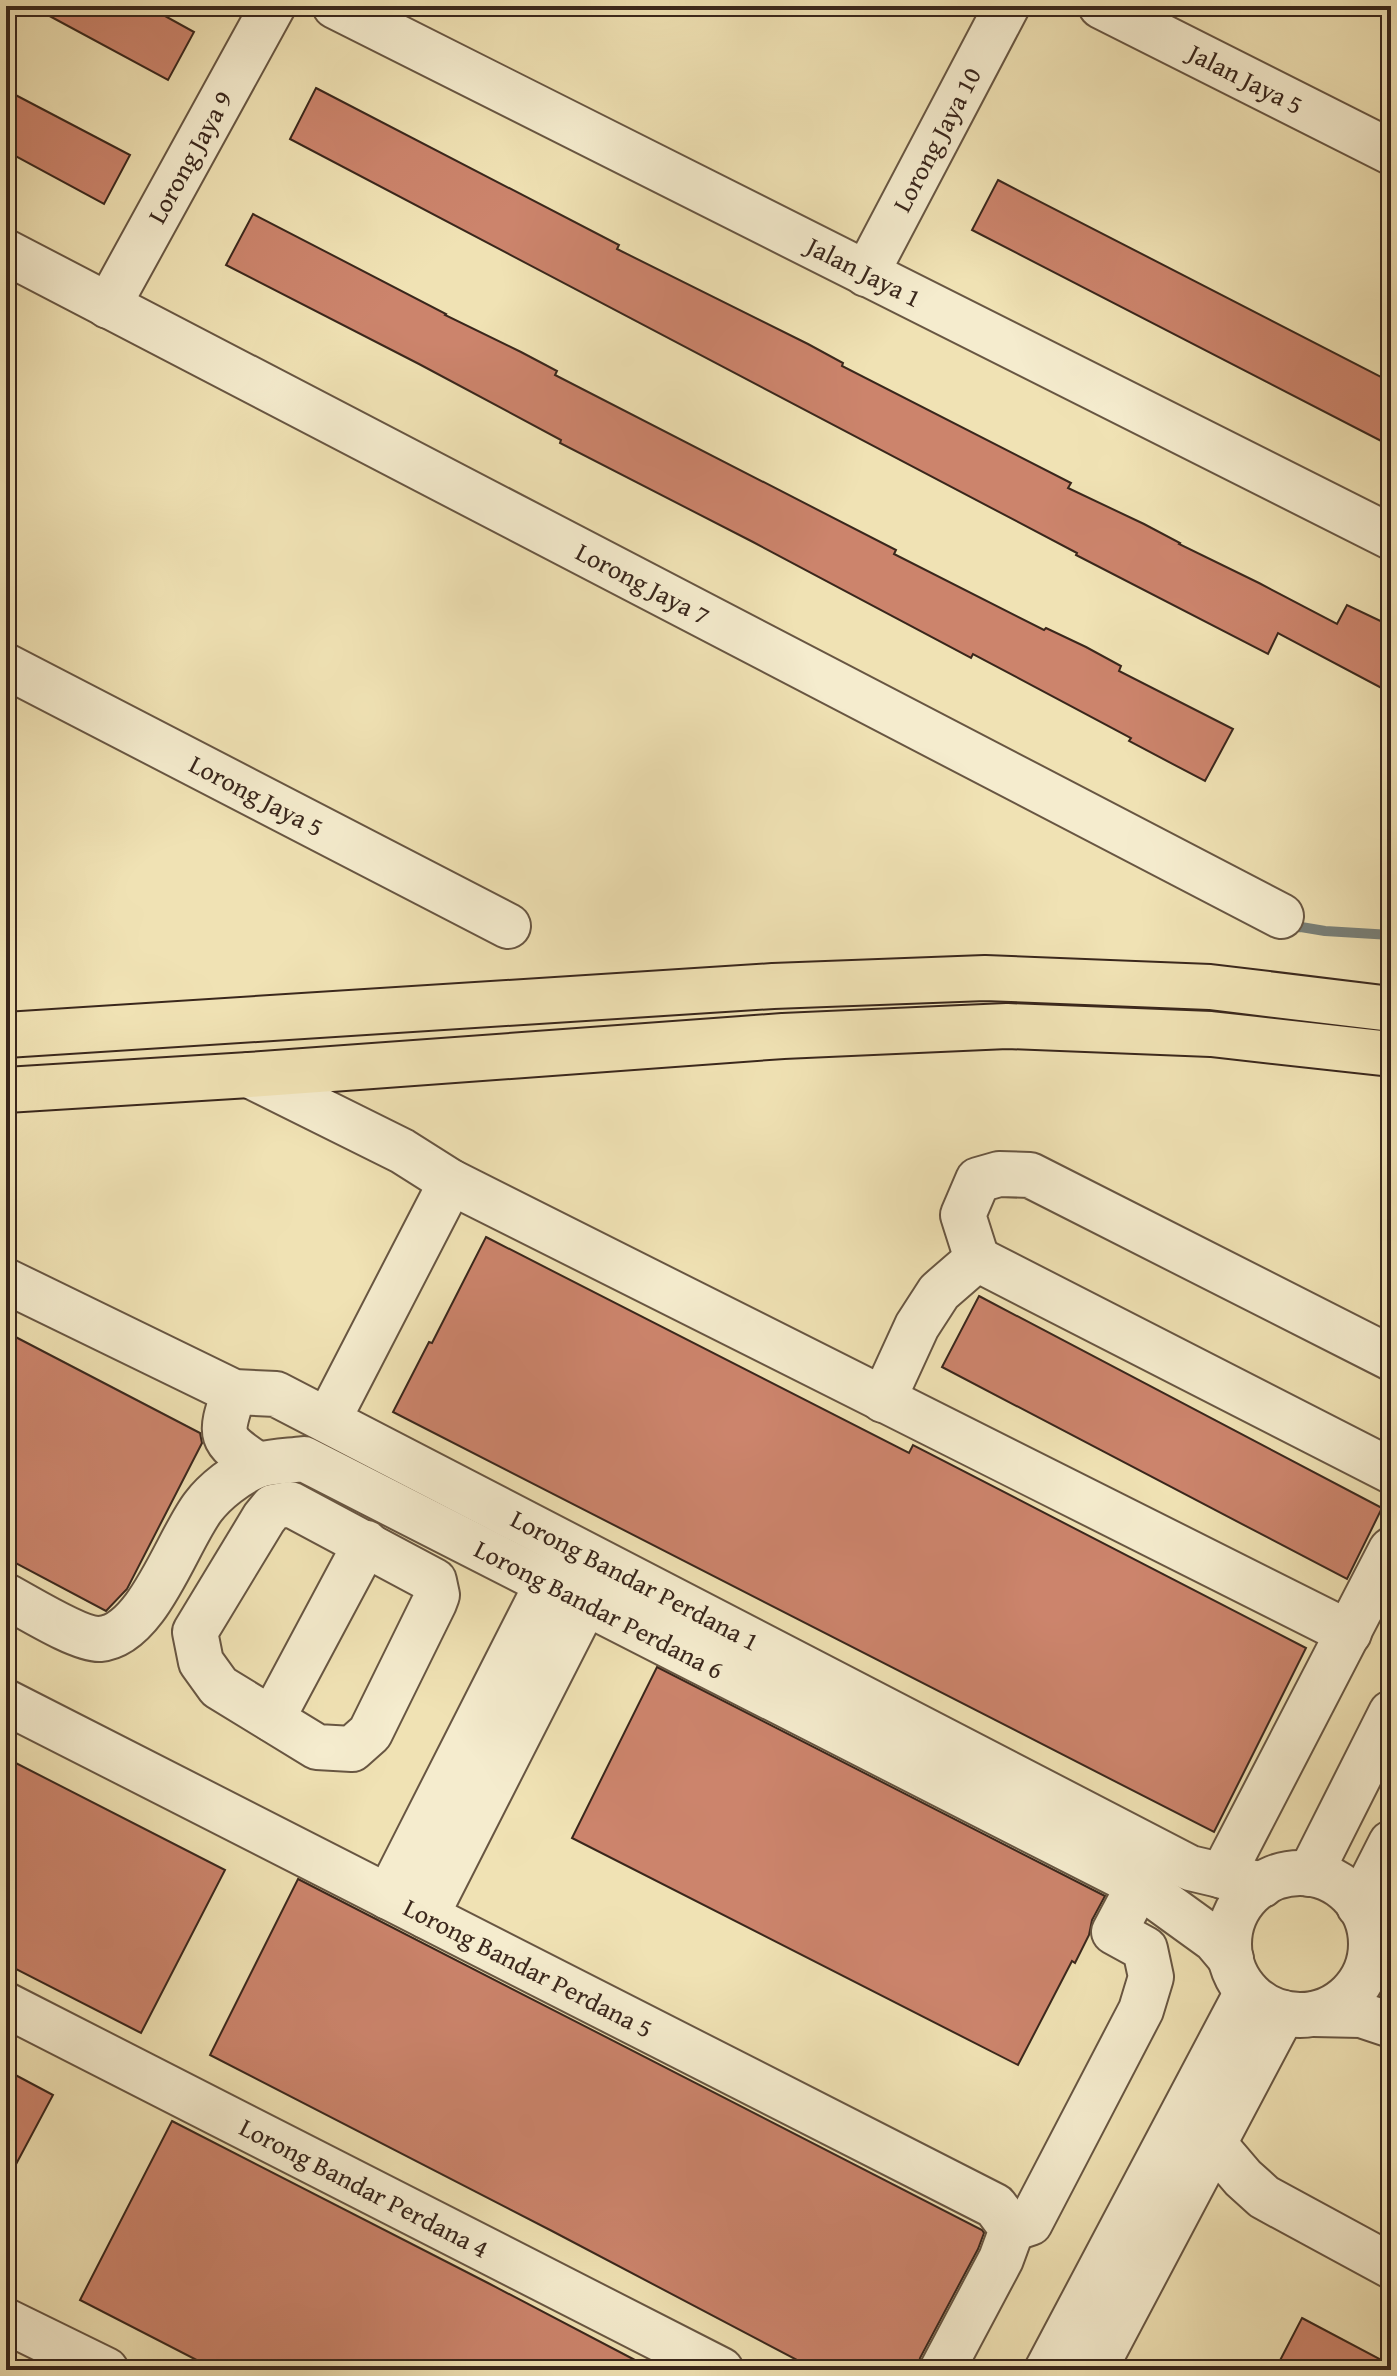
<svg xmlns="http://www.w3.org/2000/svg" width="1397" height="2376" viewBox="0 0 1397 2376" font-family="'Gentium Book Plus',serif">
<rect width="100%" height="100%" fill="#f0e2b4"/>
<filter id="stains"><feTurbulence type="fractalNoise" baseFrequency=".0025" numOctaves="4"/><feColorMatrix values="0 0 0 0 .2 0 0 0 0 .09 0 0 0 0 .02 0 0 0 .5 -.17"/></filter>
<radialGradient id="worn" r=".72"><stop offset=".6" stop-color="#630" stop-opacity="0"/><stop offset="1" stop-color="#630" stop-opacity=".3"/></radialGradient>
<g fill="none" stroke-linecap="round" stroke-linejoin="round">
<path stroke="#77807a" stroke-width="10" d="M1288,928L1301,927L1325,931L1391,935"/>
</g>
<g fill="#cc846c" stroke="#3a271c" stroke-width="2">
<path d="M31,6H147L194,32L168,80Z"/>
<path d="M316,88L619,245L617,249L808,344L843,363L842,366L1071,483L1068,488L1144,524L1180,543L1179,544L1259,583L1337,624L1347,605L1391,626V693L1278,633L1268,654L1076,555L1077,553L290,139Z"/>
<path d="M6,90L130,155L104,204L6,151Z"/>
<path d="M998,180L1391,382V446L972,230Z"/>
<path d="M253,214L446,314L445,315L521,352L557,371L555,375L896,550L894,554L1044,630L1046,628L1086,647L1121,666L1119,671L1233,729L1205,781L1129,741L1131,738L973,654L971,658L753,542L560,443L561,440L419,364L226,265Z"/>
<path d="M486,1237L909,1453L913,1445L1306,1648L1214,1832L393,1412L429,1342L432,1343Z"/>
<path d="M979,1296L1382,1508L1347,1579L942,1367Z"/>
<path d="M6,1332L200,1433L202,1443L127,1589L106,1611L6,1558Z"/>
<path d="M657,1667L1105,1896L1092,1920L1089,1935L1075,1963L1072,1961L1018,2065L572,1838Z"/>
<path d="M6,1758L225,1870L141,2033L6,1964Z"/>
<path d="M298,1879L982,2230L984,2233L978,2249L920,2358L917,2370H816L552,2231L210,2055Z"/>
<path d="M6,2070L53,2095L6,2183Z"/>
<path d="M172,2121L488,2283L654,2370H216L80,2300Z"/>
<path d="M1302,2318L1391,2365V2370H1275Z"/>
</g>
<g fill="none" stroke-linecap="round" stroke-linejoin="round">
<defs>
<g id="minor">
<path id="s1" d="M335,6L1391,537"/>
<path id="s2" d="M1101,6L1391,152"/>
<path id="s3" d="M6,252L1281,916"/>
<path id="s4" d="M866,274L1007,6"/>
<path id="s5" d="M108,306L273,6"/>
<path id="s6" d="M6,666L508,926"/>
<path d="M249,1075L402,1151L451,1182L1349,1633"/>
<path d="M977,1259L1391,1471"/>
<path id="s7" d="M6,1281L234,1392L276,1394L1190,1868L1262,1885"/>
<path d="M234,1392C219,1437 219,1439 258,1465"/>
<path d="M883,1400L917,1326L939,1292L977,1259L963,1215L978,1180L999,1174L1030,1175L1391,1358"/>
<path d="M328,1420L451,1182"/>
<path d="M290,1504L434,1581L437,1595L434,1603L370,1733L352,1749L317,1747L219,1687L201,1662L195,1632L264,1518L273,1507Z"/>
<path id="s8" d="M6,1596C27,1607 79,1640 100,1639C148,1635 177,1541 203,1507C215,1491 237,1474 256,1466C270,1461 289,1461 304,1459L1139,1885L1215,1940L1231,1959"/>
<path id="s9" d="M6,1702L995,2206L1012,2229L1001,2259L942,2370"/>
<path d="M272,1719L366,1543"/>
<circle cx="1300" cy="1944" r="71"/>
<path d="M1310,1874L1391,1713"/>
<path d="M1222,1876L1391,1550"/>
<path d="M388,1897L548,1582"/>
<path d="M1359,1906L1391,1843"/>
<path d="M426,1916L586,1602"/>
<path id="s10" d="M6,2005L721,2370"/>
<path d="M1314,2014L1361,2015L1391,2025"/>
<path d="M1214,2144L1243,2178L1264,2197L1391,2266"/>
<path d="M1012,2229L1030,2223L1141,2010L1151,1977L1145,1949L1114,1932L1139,1885"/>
<path d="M6,2321L106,2370"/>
<path d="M1047,2370L1247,1992"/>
<path d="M1094,2370L1283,2013"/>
</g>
<g id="highway">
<path d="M6,1035L773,986L985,978L1210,987L1391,1009"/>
<path d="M6,1090L249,1075L783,1036L1007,1026L1211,1034L1391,1054"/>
</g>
</defs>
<use href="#minor" stroke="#685642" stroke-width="48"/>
<use href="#highway" stroke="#3a271c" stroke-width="48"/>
<use href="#minor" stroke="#f5ecce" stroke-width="44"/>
<use href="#highway" stroke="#f0e2b4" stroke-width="44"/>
</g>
<g text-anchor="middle" stroke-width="6" stroke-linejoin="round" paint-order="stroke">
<g font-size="26" fill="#3a271c" stroke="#f5ecce">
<text dy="9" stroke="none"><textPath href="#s2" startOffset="162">Jalan Jaya 5</textPath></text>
<text dy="9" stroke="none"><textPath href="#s4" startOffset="152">Lorong Jaya 10</textPath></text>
<text dy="9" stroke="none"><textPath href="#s5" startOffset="170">Lorong Jaya 9</textPath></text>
<text dy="9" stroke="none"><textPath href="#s1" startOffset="592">Jalan Jaya 1</textPath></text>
<text dy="9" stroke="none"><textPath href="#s3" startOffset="718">Lorong Jaya 7</textPath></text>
<text dy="9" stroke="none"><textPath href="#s6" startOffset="282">Lorong Jaya 5</textPath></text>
<text dy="9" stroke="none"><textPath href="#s7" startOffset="700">Lorong Bandar Perdana 1</textPath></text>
<text dy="9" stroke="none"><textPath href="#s8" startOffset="724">Lorong Bandar Perdana 6</textPath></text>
<text dy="9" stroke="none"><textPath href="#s9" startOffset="586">Lorong Bandar Perdana 5</textPath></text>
<text dy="9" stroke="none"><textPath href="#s10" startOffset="402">Lorong Bandar Perdana 4</textPath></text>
</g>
</g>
<rect width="1397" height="2376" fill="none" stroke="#f0e2b4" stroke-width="32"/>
<rect x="8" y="8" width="1381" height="2360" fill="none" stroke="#3a271c" stroke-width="4"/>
<rect x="16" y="16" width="1365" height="2344" fill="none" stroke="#3a271c" stroke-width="2"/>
<rect width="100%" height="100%" filter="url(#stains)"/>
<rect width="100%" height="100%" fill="url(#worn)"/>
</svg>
